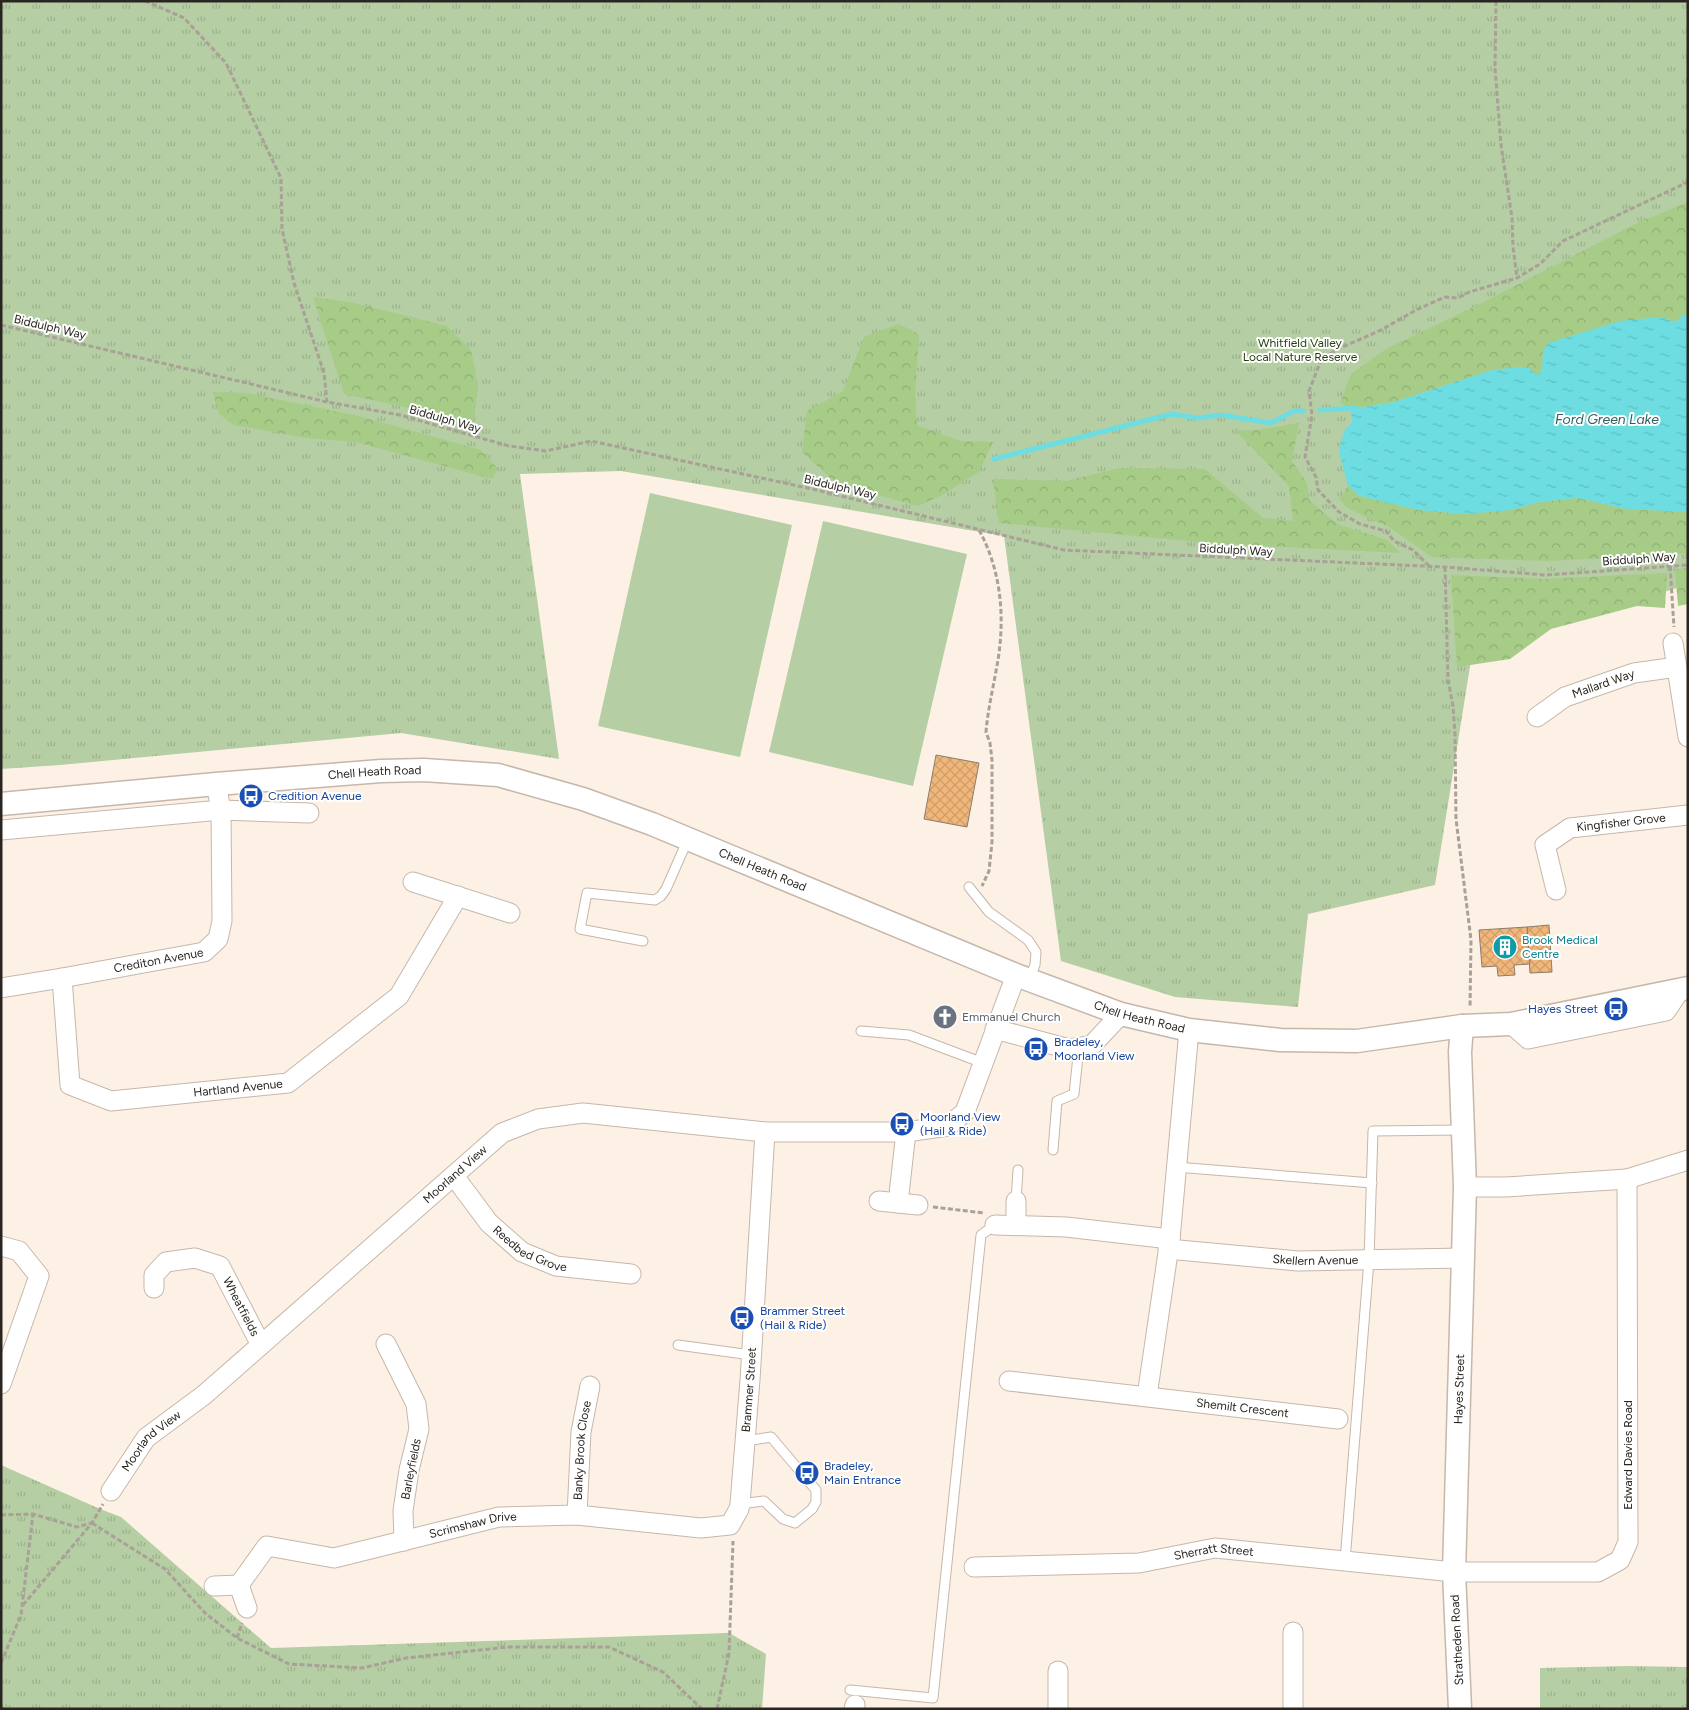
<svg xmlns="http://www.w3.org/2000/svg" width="1689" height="1710" viewBox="0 0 1689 1710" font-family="Figtree,sans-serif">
<defs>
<pattern id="grass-tufts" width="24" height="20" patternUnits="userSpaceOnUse" patternTransform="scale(1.25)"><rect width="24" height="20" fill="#b5cea3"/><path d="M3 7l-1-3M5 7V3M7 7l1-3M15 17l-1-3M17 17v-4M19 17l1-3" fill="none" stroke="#9cb18c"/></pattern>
<pattern id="forest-crowns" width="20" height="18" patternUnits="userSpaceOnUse" patternTransform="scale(1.25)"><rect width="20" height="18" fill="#a6cc87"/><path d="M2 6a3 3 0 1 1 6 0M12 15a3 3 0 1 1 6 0" fill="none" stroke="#8faf74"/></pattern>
<pattern id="water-ripples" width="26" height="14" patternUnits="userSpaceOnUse" patternTransform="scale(1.25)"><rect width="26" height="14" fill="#6ddde1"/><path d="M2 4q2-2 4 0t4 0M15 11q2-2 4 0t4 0" fill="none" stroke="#5fbec1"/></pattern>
<pattern id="building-cross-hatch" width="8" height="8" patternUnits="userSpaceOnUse" patternTransform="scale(1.25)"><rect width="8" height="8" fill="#f1b77a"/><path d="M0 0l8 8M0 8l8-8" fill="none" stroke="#cf9d69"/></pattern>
</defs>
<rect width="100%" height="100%" fill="#fdf1e5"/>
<g fill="url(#grass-tufts)">
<path d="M1,1H1688V586L1673,589L1472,654L1435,885L1308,914L1298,1007L1175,997L1061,961L1004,536L621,471L520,474L559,759L401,733L60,765L1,769Z"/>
<path d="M1,1465L100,1509L121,1517L271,1648L729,1633L766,1654L762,1709H1Z"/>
<path d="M1628,1666L1688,1667V1709H1540V1668Z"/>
</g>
<g fill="url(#forest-crowns)">
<path d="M1688,202V312L1675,322L1543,351L1542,370L1537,375L1519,367L1492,370L1394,402L1351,409L1340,403L1351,374L1386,349L1486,301L1637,223Z"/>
<path d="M313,297L354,303L447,326L471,350L478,385L474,422L344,394Z"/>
<path d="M899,324L919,334L915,395L917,425L960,441L993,442L979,472L942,495L918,506L836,483L802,452L807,411L843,391L864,337Z"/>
<path d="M213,392L246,393L359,416L481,450L498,469L492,479L355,442L306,438L234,425L219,414Z"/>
<path d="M1299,423L1292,461L1307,483L1309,500L1337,524L1387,540L1401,553L1209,543L999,523L993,479L1066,481L1120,468L1205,469L1263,518L1293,521L1289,486L1236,431L1263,429Z"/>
<path d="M1348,486L1360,496L1418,510L1465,514L1511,510L1539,502L1578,498L1627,509L1688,512V553L1549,561L1432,557L1389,527L1347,508L1339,499Z"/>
<path d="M1688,568V604L1678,606L1675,569Z"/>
<path d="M1667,573L1665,608L1637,606L1551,629L1510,659L1457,667L1451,575L1543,579Z"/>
</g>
<g fill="#b5cea3">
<path d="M650,493L792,525L740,757L598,726Z"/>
<path d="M823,521L967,554L913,786L769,752Z"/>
</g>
<path fill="url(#water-ripples)" d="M1688,312V512L1627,509L1578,498L1539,502L1511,510L1465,514L1418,510L1360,496L1348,486L1339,452L1342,437L1346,428L1352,423L1351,409L1394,402L1492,370L1519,367L1529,368L1537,375L1542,370L1543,351L1548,343L1620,321L1662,317L1675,322Z"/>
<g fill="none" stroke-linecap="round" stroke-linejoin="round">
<g stroke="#6ddde1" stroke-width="5">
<path d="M1320,410L1356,408"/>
<path d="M994,459L1172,414L1197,418L1221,415L1271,423L1294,411H1303"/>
</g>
</g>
<g fill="url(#building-cross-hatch)" stroke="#8a7d70">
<path d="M936,755L979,763L967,827L924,819Z"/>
<path d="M1549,925L1552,972L1530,973L1527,927Z"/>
<path d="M1527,927L1530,964L1514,965L1515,975L1498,976L1497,966L1482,967L1479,930Z"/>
</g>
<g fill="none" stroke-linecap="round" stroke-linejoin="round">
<defs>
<g id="service">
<path d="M969,887L989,912L1028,940L1036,952L1035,965L1029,980"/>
<path d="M643,941L580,929L587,893L655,900L661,896L666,889L688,839"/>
<path d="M861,1031L909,1035L983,1063"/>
<path d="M1053,1150L1057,1101L1074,1094L1079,1047"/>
<path d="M1176,1167L1372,1183"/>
<path d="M1016,1201L1018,1170"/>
<path d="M678,1345L751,1355"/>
<path d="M740,1504L764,1501L783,1519L795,1523L812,1509L816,1502V1490L771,1437L745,1441"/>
<path d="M1345,1561L1369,1260L1373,1131L1461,1130"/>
<path d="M850,1690L933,1698L981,1235L995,1225"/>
</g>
<g id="minor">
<path d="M1673,643L1688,737"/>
<path id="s1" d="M1537,717L1565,697L1634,673L1677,667"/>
<path d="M1,830L221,810L309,813"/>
<path d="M413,882L510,913"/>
<path id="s2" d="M1556,890L1545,845L1570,828L1688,815"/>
<path id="s3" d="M62,978L70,1085L111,1101L288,1083L399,996L458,896"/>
<path id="s4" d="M1,988L62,978L204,952L218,939L222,921L221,810L216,784"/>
<path d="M1511,1024L1528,1039L1666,1011L1680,990"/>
<path d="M995,1029L1069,1049L1092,1045L1121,1014"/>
<path id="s5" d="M454,1176L489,1223L522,1252L556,1266L631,1274"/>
<path d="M1627,1179L1688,1160"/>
<path d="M879,1201L918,1205"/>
<path d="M898,1203L906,1132"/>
<path d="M995,1225L1066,1227L1170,1239"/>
<path d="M1016,1225V1201"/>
<path d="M1,1246L19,1251L39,1276L1,1384"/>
<path id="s6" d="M1168,1249L1298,1261L1463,1258"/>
<path id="s7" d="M154,1288V1275L166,1262L195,1258L220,1266L261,1345"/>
<path d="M386,1344L416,1404L419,1429L409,1470L403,1511L404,1541"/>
<path id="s8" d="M1009,1381L1338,1419"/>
<path d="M1147,1396L1170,1239L1189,1030"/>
<path id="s9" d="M111,1491L146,1438L204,1395L502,1133L538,1119L583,1113L765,1132H906L948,1126L965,1112L1016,975"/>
<path id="s10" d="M577,1515L581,1432L590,1386"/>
<path id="s11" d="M974,1567L1139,1563L1215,1548L1454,1572H1598L1620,1560L1628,1542L1627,1179L1506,1187H1465"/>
<path id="s12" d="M239,1585L267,1546L334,1558L499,1517L577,1515L701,1528L730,1525L739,1509L740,1504L750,1380L765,1132"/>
<path d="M239,1585L247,1608"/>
<path d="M214,1586L239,1585"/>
<path d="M1293,1632V1709"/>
<path d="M854,1709L855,1705"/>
<path d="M1058,1709V1671"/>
</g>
<g id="tertiary">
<path id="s13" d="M1,804L216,784L381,771L424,770L498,775L583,799L652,824L1016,975L1121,1014L1189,1030L1280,1040L1357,1041L1462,1026L1511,1024L1688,988"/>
<path id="s14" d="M1460,1709L1454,1572L1465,1187L1460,1052L1462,1026"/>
</g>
</defs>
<use href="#service" stroke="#c6b7aa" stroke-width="11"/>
<use href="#minor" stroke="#c6b7aa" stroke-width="21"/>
<use href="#tertiary" stroke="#c6b7aa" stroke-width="25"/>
<g stroke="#a9a097" stroke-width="3" stroke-dasharray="5 2.5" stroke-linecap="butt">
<path d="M145,1L184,18L226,63L281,178L282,229L294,283L324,373L327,402"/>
<path d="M1496,1L1495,68L1501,145L1512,218L1513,247L1517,278"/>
<path d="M1,325L327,402L400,415L509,446L546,451L591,441L812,489L1064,550L1445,567L1546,575L1688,565"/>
<path d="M979,530C1001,570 1005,616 998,660C994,684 988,708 986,732L990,743L992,760V842L989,871L982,886"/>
<path d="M1429,566L1413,550L1394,541L1386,531L1360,524L1339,512L1318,490L1316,477L1305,457L1312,415L1309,391L1321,360L1336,350L1381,330L1416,310L1445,297L1458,298L1469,292L1517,278L1540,264L1563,241L1688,182"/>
<path d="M1670,566L1674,627"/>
<path d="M1445,567L1448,680L1453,706L1455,734L1456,819L1471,940L1470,1008"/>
<path d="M933,1207L984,1213"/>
<path d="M1,1515L33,1514L77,1527L91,1523"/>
<path d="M92,1523L165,1569L205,1613L237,1638L289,1664L362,1668L406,1658L508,1647H609L663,1672L702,1709"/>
<path d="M23,1605L92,1523L103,1504"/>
<path d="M237,1638L242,1623"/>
<path d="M1,1663L21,1615L33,1514"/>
<path d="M717,1709L729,1653L733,1541"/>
</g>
<use href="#service" stroke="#fff" stroke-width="9"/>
<use href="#minor" stroke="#fff" stroke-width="19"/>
<use href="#tertiary" stroke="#fff" stroke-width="22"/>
</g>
<defs>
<symbol id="bus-disc" viewBox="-11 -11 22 22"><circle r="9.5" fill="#1a4fb4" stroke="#fff"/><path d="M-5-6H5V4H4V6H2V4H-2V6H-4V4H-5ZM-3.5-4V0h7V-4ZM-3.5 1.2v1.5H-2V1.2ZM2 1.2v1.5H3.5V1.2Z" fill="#fff"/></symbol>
<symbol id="building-disc" viewBox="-11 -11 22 22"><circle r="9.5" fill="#0f9aa8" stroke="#fff"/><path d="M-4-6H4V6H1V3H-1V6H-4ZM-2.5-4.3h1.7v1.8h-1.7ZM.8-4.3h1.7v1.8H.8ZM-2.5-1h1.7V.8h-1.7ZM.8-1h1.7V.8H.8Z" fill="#fff"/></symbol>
<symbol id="church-disc" viewBox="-11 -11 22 22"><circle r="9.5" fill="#6b7280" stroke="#fff"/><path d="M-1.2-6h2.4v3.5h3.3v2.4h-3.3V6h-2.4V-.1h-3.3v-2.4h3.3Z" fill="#fff"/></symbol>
</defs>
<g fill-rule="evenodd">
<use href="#bus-disc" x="237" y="782" width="28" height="28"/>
<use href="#building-disc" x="1491" y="933" width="28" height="28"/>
<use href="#bus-disc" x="1602" y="995" width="28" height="28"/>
<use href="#church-disc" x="931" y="1003" width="28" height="28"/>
<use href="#bus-disc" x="1022" y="1035" width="28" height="28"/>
<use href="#bus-disc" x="888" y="1110" width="28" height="28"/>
<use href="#bus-disc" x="728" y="1304" width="28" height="28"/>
<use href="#bus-disc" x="793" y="1459" width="28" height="28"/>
</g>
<g text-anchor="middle" stroke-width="4" stroke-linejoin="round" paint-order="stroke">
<g font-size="12" fill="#2a2520" stroke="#fff">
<text transform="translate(50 327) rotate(13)" y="4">Biddulph Way</text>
<text transform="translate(445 419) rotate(16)" y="4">Biddulph Way</text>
<text transform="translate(840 487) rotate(13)" y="4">Biddulph Way</text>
<text transform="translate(1236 550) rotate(3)" y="4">Biddulph Way</text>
<text transform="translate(1639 559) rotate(-4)" y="4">Biddulph Way</text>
<text dy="4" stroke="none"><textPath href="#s1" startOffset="75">Mallard Way</textPath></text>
<text dy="4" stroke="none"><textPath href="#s13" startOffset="375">Chell Heath Road</textPath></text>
<text dy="4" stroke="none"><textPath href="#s2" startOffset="128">Kingfisher Grove</textPath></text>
<text dy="4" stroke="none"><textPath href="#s13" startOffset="780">Chell Heath Road</textPath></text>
<text dy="4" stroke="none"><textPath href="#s4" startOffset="160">Crediton Avenue</textPath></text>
<text dy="4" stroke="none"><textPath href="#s13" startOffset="1185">Chell Heath Road</textPath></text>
<text dy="4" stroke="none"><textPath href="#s3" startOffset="279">Hartland Avenue</textPath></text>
<text dy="4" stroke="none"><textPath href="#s9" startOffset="470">Moorland View</textPath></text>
<text dy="4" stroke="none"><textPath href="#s5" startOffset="108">Reedbed Grove</textPath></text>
<text dy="4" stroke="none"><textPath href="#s6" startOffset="148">Skellern Avenue</textPath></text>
<text dy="4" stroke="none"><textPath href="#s7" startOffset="132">Wheatfields</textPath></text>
<text dy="4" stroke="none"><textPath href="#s14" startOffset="320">Hayes Street</textPath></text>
<text dy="4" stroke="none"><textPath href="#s12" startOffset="656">Brammer Street</textPath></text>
<text dy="4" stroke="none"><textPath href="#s8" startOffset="235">Shemilt Crescent</textPath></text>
<text dy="4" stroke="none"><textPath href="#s9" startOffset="65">Moorland View</textPath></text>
<text dy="4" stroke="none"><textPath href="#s10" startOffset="65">Banky Brook Close</textPath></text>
<text transform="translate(1628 1455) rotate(-90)" y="4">Edward Davies Road</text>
<text transform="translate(411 1469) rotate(-79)" y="4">Barleyfields</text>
<text dy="4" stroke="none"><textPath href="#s12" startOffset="259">Scrimshaw Drive</textPath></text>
<text dy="4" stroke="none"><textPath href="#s11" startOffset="241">Sherratt Street</textPath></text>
<text transform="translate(1457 1640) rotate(-93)" y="4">Stratheden Road</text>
</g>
<g font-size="12" fill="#273f0d" stroke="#fff">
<text x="1300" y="347">Whitfield Valley<tspan x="1300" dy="14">Local Nature Reserve</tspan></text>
</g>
<g font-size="12" fill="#164399" stroke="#fff" text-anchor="start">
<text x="268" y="800">Credition Avenue</text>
<text x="1598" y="1013" text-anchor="end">Hayes Street</text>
<text x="1054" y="1046">Bradeley,<tspan x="1054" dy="14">Moorland View</tspan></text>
<text x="920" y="1121">Moorland View<tspan x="920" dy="14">(Hail &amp; Ride)</tspan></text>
<text x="760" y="1315">Brammer Street<tspan x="760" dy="14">(Hail &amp; Ride)</tspan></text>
<text x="824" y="1470">Bradeley,<tspan x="824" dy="14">Main Entrance</tspan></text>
</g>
<g font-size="12" fill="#0d838f" stroke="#fff" text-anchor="start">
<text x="1522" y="944">Brook Medical<tspan x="1522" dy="14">Centre</tspan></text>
</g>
<g font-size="12" fill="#5b616d" stroke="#fff" text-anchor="start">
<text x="962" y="1021">Emmanuel Church</text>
</g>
<g font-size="14" font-style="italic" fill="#2f6061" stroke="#fff">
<text x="1607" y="424">Ford Green Lake</text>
</g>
</g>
<rect width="1689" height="1710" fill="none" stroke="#2a2520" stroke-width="5"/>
</svg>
